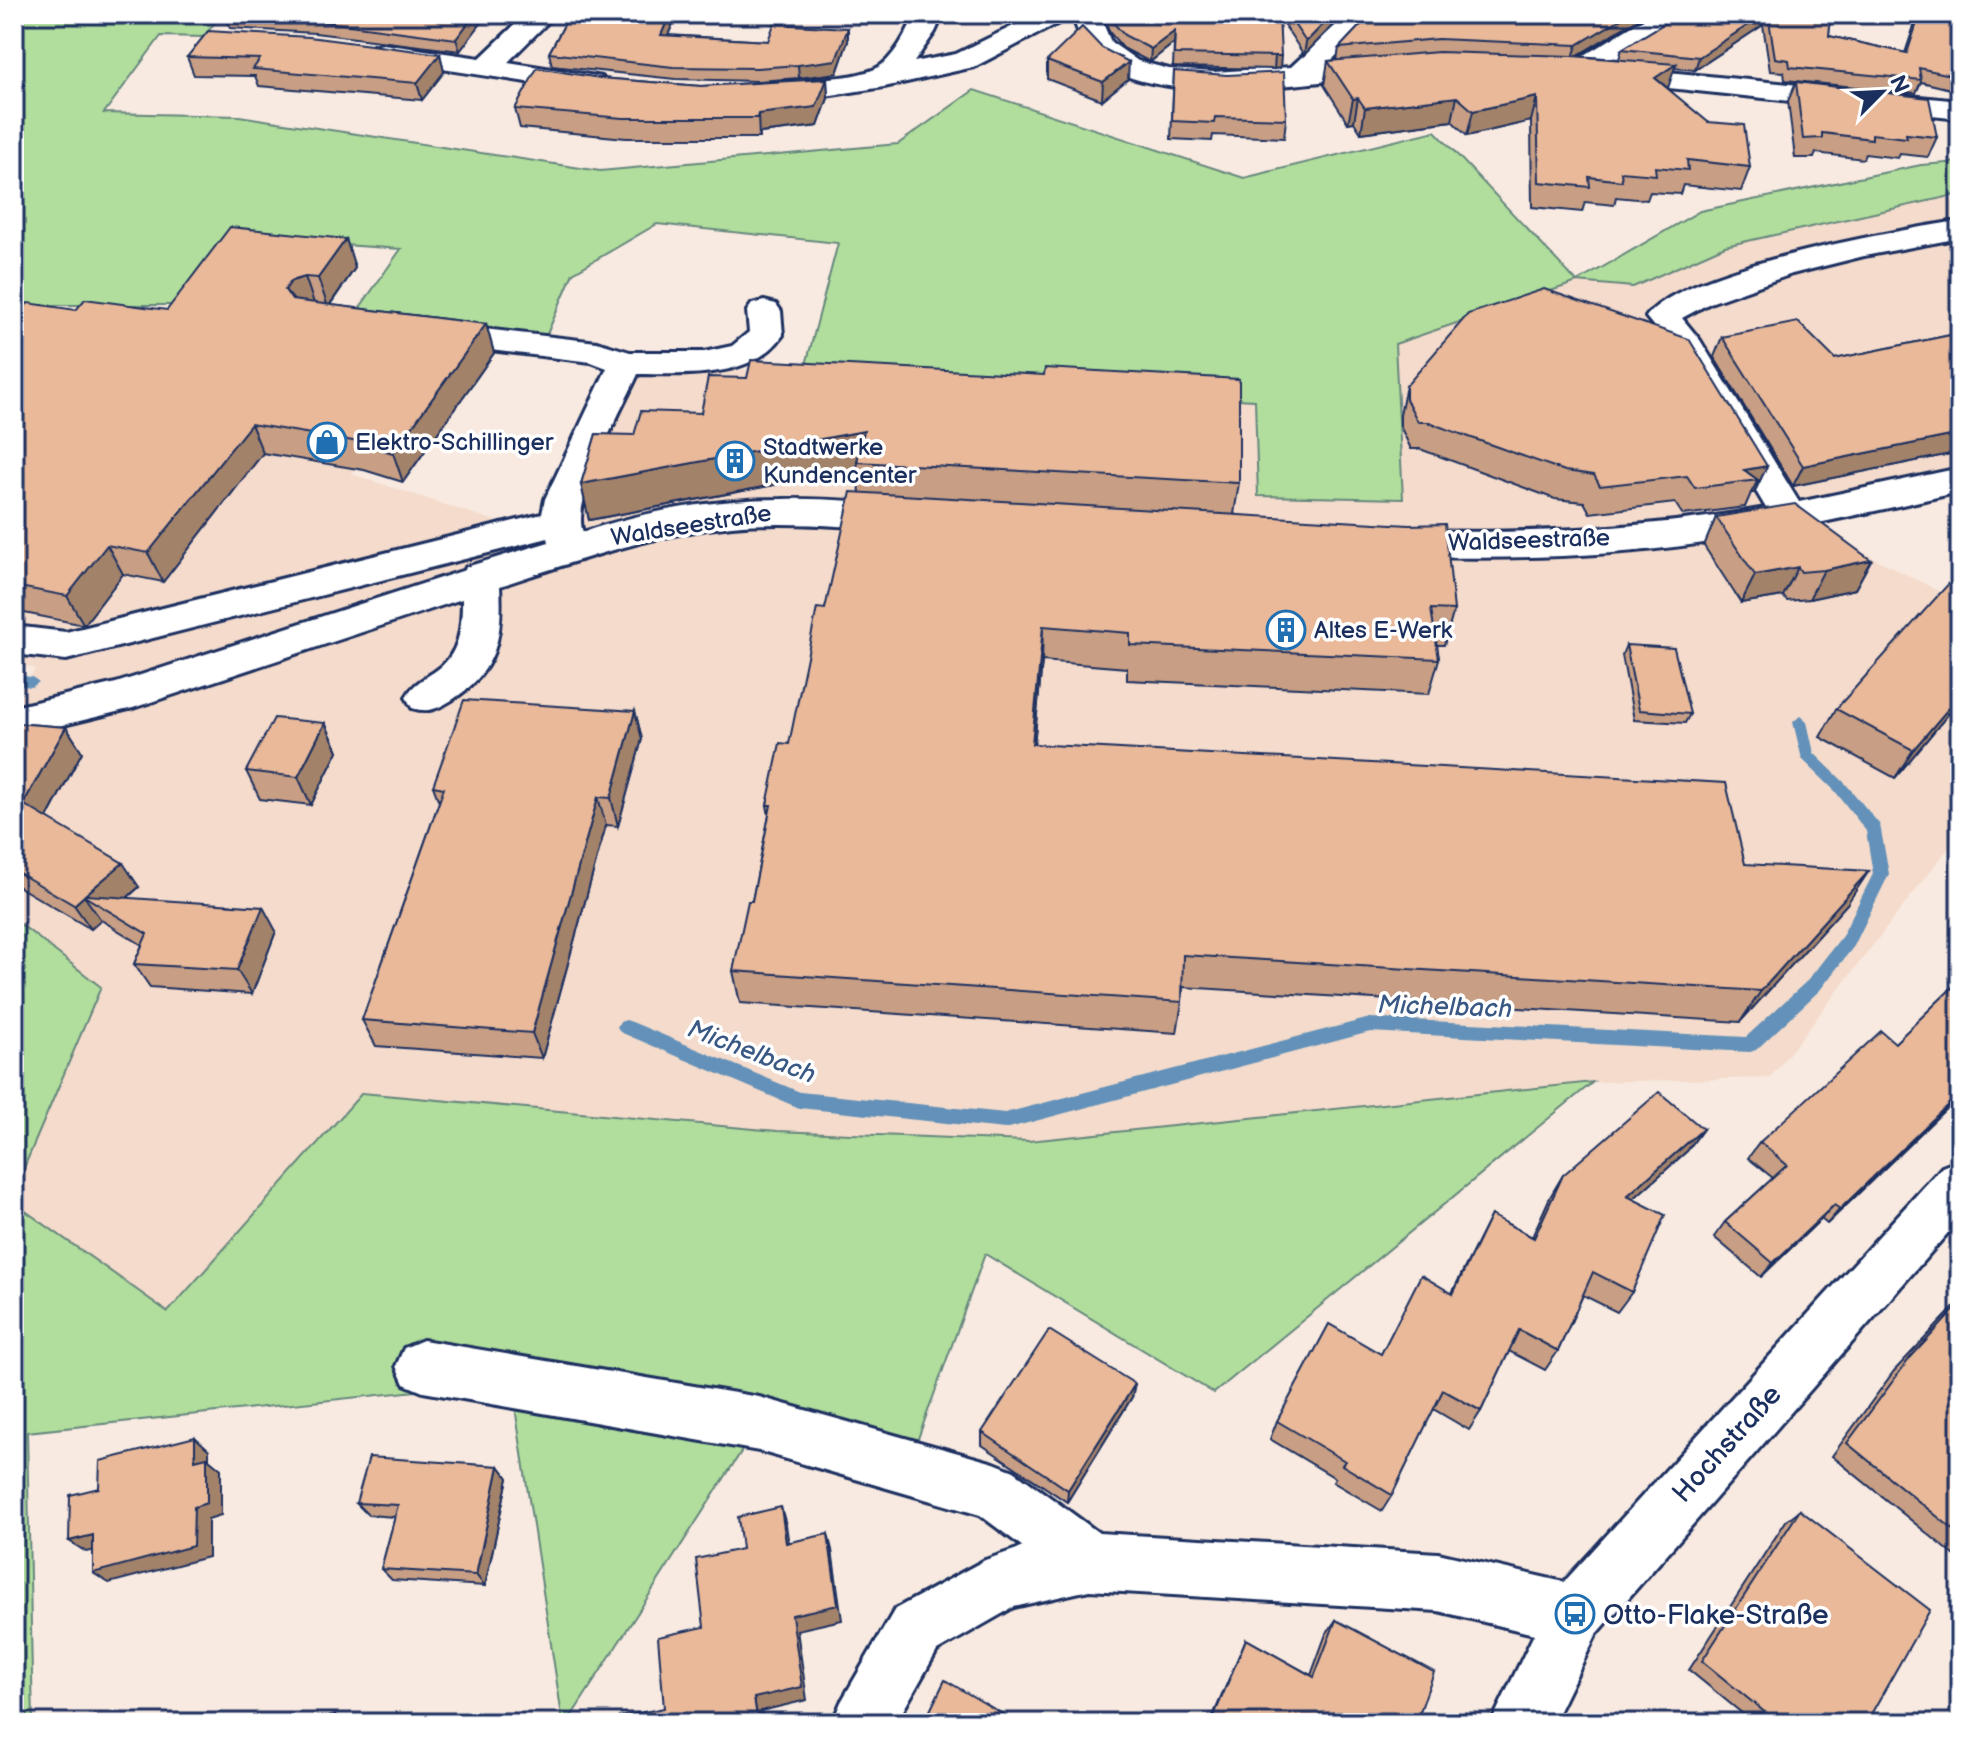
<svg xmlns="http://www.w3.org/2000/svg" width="1974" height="1737" viewBox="0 0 1974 1737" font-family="'Balsamiq Sans',sans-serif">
<rect width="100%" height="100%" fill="#f8eae0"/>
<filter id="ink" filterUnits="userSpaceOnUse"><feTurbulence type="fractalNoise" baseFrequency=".0125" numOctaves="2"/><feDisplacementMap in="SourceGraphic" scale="16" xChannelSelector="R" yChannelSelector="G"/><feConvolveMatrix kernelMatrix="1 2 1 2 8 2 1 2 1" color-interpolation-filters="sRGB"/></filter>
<g filter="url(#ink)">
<path fill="#f4dbcb" d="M1945,195L1960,210V480L1790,515L1960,602V833L1770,1078L1593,1082L1029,1141L777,1131L362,1093L168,1312L14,1203V1191L101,987L14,919V707L35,669L14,662V370L401,404L351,474L501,523L506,533L563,499L626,363L1255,400L1403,498L1395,344L1577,282L1633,287L1725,246Z"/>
<g fill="#b1de9c" stroke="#66867d" stroke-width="2">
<path d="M14,14H221L204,37L161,36L104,113L239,116L600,171L898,144L974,90L1244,178L1435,131L1577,282L1700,211L1921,165L1960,162V194L1725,246L1633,287L1577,282L1395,344L1403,499L1258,496L1255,400L803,376L838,243L657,224L573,273L542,346L349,323L401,249L227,237L174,305H14Z"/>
<path d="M14,919L101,987L14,1191Z"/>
<path d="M1593,1082L1214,1393L985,1254L908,1466L759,1424L567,1723H563L511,1381L27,1432L33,1723H14V1203L168,1312L362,1093L777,1131L1029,1141Z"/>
</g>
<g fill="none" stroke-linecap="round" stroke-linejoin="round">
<g fill="#6491b9" fill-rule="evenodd">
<path d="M14,675L32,677L39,682L32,687L14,685Z"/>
<path d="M1800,716L1807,722L1814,753L1845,783L1880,825L1889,874L1854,946L1820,990L1756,1050L1750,1052L1370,1032L1005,1129L799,1108L620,1032L617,1027L620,1022L626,1020L632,1022L800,1092L1005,1113L1370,1018L1746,1037L1808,980L1842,936L1873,874L1866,831L1835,791L1802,759L1793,722Z"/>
</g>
<defs>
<g id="minor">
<path d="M526,14H556L508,62L602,77L606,83L602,89L592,92L383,60L373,58L369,52L373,46L383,44L480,58Z"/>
<path d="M915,14H943L935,32L914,62L956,54L1038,14H1099L1111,42L1138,61L1169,69L1214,72L1291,67L1348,14H1377L1329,63L1384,57L1394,60L1398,66L1394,72L1384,75C1313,81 1137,114 1088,50C1080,40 1077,27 1072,16L974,67L884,87L812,98L768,100L758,97L754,91L758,85C794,76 840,83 875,69C893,61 908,31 915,14Z"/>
<path d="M1652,14H1685L1681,20L1607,66L1960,101V119L1612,82L1602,79L1598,73L1600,70L1580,79L1570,76L1566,70L1570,64Z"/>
<path d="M1951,222L1960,224V238L1864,256L1792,274L1710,303L1682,318L1700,340L1799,502L1960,468V492C1875,511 1790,531 1704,543C1599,558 1493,560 1388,556L1375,552L1369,543L1375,534L1388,530C1515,535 1641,530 1766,508L1669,345L1646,317C1680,269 1890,232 1951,222Z"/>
<path d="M764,301L776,304L781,311L783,335C752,380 687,374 638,374C624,406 570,501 583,532C645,511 716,499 782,499C822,498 863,502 904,504L917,508L923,517L917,526L904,530C847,527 789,521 732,526C652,534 576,561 500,586C503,636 497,672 452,700C437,709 429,713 412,708L406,697C413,684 422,680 434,672C460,655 462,628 462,599L133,708L14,737V707L116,683L465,570L466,567L549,542L548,538L66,660L14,654V626L66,632L542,514L545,499L607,368L591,362L432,343L420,340L415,333L420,326L432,323L597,342L630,352H704L732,346L749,332L747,311L752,304Z"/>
<path d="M1960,1160V1219L1596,1635L1553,1723H1491L1534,1634L1438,1611L1089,1590L1014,1607L937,1651L896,1723H832L841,1702L895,1609L985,1560L1023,1547L980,1515L759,1451L423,1392L404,1384L396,1366L404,1348L423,1340L759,1397L994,1463L1014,1471L1099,1533L1438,1553L1564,1582L1942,1167Z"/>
</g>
</defs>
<use href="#minor" stroke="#1b2f5e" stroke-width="6"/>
<use href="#minor" fill="#fff" fill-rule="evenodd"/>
</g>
<g fill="#c89f84" stroke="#1b2f5e" stroke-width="2">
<path d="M226,14H488L460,51L315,33L230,28L225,15Z"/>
<path d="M570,14H677L668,35L768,41H848L837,73L799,78L758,81L675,79L552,66L549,53Z"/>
<path d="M984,14H1025V17L1017,21H995Z"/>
<path d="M1105,14H1344L1304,55L1279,17L1280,68L1274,69L1173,67L1174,43L1150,62L1123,48L1110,33L1105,21Z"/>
<path d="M1371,14H1646L1577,56L1619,59L1622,49L1680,14H1831L1829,36L1905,53L1918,14H1960V80L1955,90L1921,82L1916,93L1785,80L1784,72L1770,71L1763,25L1695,70L1674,68L1667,88L1750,167L1741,191L1683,185L1680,194L1650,192L1647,200L1616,197L1614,205L1585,202L1582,212L1532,207L1531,121L1467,136L1452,121L1361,133L1354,122L1348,123L1324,85L1328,61L1337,60L1339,48Z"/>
<path d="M440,54L444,72L422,100L259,86L255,76L194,75L187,57Z"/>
<path d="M1047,61L1128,79L1102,100L1047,79Z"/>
<path d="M1174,71L1286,119L1284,138L1213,135L1212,141L1171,139Z"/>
<path d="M600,78L701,86L827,79L828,98L818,126L760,133L759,138H626L520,128L515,109Z"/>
<path d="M1796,82L1937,137L1928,157L1900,154L1898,158L1865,154L1863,159L1816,153L1814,158H1795L1788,101Z"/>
<path d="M346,239L355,268L330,305L486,324L494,353L403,482L364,470L263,453L163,582L123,574L84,625L14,611V318L76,310H167Z"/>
<path d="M1960,333V452L1793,486L1714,357L1722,337L1835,359Z"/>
<path d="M1406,386L1767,466L1754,493H1751L1745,507L1683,515L1675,503L1590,513L1584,502L1555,499L1420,449H1411L1400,426V414Z"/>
<path d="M596,434L1239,483L1234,514L1454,610L1444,645H1437L1439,659L1429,694L1127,680V668L1042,661L1034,744L1745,864L1847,904L1740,1022L1183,987L1182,1002L1177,1033L740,1003L733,971L752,901L769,816L767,805L789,744L825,609L860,493L858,469L589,520L581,484Z"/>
<path d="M1716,517L1871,560L1855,589L1809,599L1787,601L1783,596L1741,603L1704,546Z"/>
<path d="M1626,645L1690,714L1685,723L1634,720L1622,655Z"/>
<path d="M1960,700L1895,778L1820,737L1836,709Z"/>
<path d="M635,711L642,739L618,826L606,825L542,1058L376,1046L362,1020L439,802L433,786Z"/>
<path d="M14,723L66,727L82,752L47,818L139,887L127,898L276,931L252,994L150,987L134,964L142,945L101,920L91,929L14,884Z"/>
<path d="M325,723L338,751L311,805L260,799L246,771Z"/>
<path d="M1960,980V1095L1827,1224L1821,1219L1761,1277L1714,1237L1725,1222L1773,1178L1748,1158L1760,1142L1895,1043Z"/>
<path d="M1703,1129L1687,1151L1633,1199L1632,1292L1617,1312L1583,1295L1558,1351L1545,1370L1509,1351L1481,1411L1469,1430L1433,1409L1392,1495L1382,1511L1333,1482L1335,1478L1270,1439L1277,1421L1381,1354L1452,1293L1491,1215L1532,1237L1550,1197L1563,1175Z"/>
<path d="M1960,1301V1560L1832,1456L1894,1371Z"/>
<path d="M1132,1397L1067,1502L982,1445V1432Z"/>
<path d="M499,1466L508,1478L485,1586L392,1580L381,1569L395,1517L368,1515L356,1503Z"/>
<path d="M1800,1510L1866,1723H1754L1689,1670L1786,1521Z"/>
<path d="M1336,1620L1416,1723H1210L1246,1639L1311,1675L1326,1634Z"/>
</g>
<g fill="#a3826b" stroke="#1b2f5e" stroke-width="2">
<path d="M475,14H488L460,51L456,39Z"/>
<path d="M670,14H677L663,47L661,35Z"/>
<path d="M1017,14H1025V17L1017,21Z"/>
<path d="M1333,14H1344L1304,55L1306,42Z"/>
<path d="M1629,14H1646L1573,58L1577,45Z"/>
<path d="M1765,14H1767L1763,25L1695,70L1699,57Z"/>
<path d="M848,28V41L837,73L799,78L798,65Z"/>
<path d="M1175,31L1174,43L1150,62L1151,49Z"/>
<path d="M440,54L444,72L422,100L417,83Z"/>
<path d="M1275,56H1281L1280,68L1274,69Z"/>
<path d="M1129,62L1128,79L1102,100L1103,82Z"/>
<path d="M1676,64L1668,88L1655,78Z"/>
<path d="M827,79L828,98L818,126L760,133L759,138L758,114Z"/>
<path d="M1457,97L1452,121L1361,133L1365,108Z"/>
<path d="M1537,97L1531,121L1467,136L1473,111Z"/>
<path d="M1358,98L1354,122L1348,123L1353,99Z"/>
<path d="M346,239L355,268L328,307L318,278Z"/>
<path d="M305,277L315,306L302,310L285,290L291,281Z"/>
<path d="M486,324L494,353L403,482L393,453Z"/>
<path d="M251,424L263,453L163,582L148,553Z"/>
<path d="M864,431L857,462L858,469L589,520L581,484Z"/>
<path d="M1960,434V452L1793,486L1803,466Z"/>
<path d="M1767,466L1754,493H1751L1758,480L1744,470Z"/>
<path d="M107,545L123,574L84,625L67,596Z"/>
<path d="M1871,560L1855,589L1809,599L1824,570Z"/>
<path d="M1798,567L1783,596L1741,603L1755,575Z"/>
<path d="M1043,626L1042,661L1031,778L1032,744Z"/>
<path d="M1960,695V700L1895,778L1913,750Z"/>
<path d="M635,711L642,739L618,826L611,798Z"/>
<path d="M325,723L338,751L311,805L298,777Z"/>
<path d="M66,727L82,752L41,829L23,804Z"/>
<path d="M598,797L606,825L542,1058L532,1033Z"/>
<path d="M123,863L139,887L111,912L85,895Z"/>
<path d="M1869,871L1847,904L1740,1022L1761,991Z"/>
<path d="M84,896L101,920L91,929L74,905Z"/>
<path d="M263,907L276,931L252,994L237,970Z"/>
<path d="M1960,1093V1095L1827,1224L1840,1209Z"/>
<path d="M1703,1129L1687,1151L1613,1217L1627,1196Z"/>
<path d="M1834,1205L1821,1219L1761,1277L1773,1263Z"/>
<path d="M1135,1384L1132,1397L1067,1502L1068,1490Z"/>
<path d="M195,1437L209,1450V1459L221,1469V1515L208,1519V1557L109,1583L93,1573L195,1460Z"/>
<path d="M499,1466L508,1478L485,1586L476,1575Z"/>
<path d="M781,1507L786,1525L791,1559L786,1543Z"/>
<path d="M828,1534L832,1550L842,1620L797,1630L807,1700L761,1711L763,1723H758L754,1698Z"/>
<path d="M93,1535L110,1547L86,1552L69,1541Z"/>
<path d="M335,1715L346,1723H335Z"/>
</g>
<g fill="#e9b999" stroke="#1b2f5e" stroke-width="2">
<path d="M226,14H475L456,39L311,20L225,15Z"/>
<path d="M570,14H670L661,35L768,41L774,24L848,28L836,60L798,65L757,68L673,67L549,53Z"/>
<path d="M1108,14H1279L1281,56L1174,54L1175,31L1151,49L1124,35L1111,20Z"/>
<path d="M1287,14H1333L1306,42Z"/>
<path d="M1371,14H1629L1577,45L1438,39L1339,48Z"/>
<path d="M1680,14H1765L1699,57L1622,49Z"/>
<path d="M1768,14H1831L1829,36L1907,53L1920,14H1960V77L1919,68L1921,80L1790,67L1789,60L1775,58Z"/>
<path d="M1082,27L1102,48L1129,62L1103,82L1047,61Z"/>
<path d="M208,31L309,37L440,54L417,83L253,69L260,59L187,57Z"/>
<path d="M1439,52L1572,56L1676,64L1655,78L1708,122L1744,125L1750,167L1687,160L1688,170L1655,167L1656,175L1621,172L1622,181L1589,177L1590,187L1539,182L1537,97L1473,111L1457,97L1365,108L1358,98L1353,99L1328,61Z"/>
<path d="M537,68L600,78L701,86L827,79L816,107L758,114L757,118H623L515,109Z"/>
<path d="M1174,71L1227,75L1284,72L1286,119L1215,117L1214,123L1172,121Z"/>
<path d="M1796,82L1929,98L1937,137L1906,134L1907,138L1872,134V139L1822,133V138L1803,139Z"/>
<path d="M230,227L346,239L318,278L305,277L291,281L285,290L292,300L486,324L393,453L353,441L251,424L148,553L107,545L67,596L14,586V318L28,303L76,310L85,299L167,310Z"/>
<path d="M1544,289L1689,339L1767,466L1744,470L1758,480L1695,488L1687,476L1600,486L1594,475L1565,471L1427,422H1418L1406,399V386L1468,314Z"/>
<path d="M1798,322L1835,359L1960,333V434L1803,466L1722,337Z"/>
<path d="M751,360L1044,375L1045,368L1239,379V483L857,462L864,431L581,484L596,434L634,435L641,411L701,413L708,377L747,378Z"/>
<path d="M851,492L1409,525L1445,524L1454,610L1431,609L1439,659L1130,645V633L1043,626L1032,744L1726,783L1745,864L1869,871L1761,991L1183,955L1182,1002L733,971L748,901H752L771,805H767L780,743L789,744L817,608L825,609Z"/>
<path d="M1795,504L1871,560L1824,570L1801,572L1798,567L1755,575L1716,517Z"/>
<path d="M1960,571V695L1913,750L1836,709Z"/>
<path d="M1626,645L1674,648L1690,714L1639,710Z"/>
<path d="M464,700L635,711L611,798L598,797L532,1033L362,1020L444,788L433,786Z"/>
<path d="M274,718L325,723L298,777L246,771Z"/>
<path d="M14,723L66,727L23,804L123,863L85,895L263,907L237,970L134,964L147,934L84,896L74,905L14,870Z"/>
<path d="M1960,980V1093L1840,1209L1834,1205L1773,1263L1725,1222L1787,1165L1760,1142L1881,1031L1895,1043Z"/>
<path d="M1659,1092L1703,1129L1627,1196L1665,1215L1632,1292L1593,1272L1558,1351L1519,1330L1481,1411L1443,1390L1392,1495L1342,1465L1345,1461L1277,1421L1329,1324L1381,1354L1421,1275L1453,1294L1491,1215L1534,1238L1563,1175Z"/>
<path d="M1960,1304V1535L1847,1443L1910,1358Z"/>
<path d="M1049,1330L1135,1384L1068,1490L982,1432Z"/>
<path d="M195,1437V1460L207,1457V1503L194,1507L193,1546L93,1573V1535L69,1541L70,1495L99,1488L100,1461Z"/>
<path d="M369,1457L499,1466L476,1575L381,1569L398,1505L356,1503Z"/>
<path d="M781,1507L786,1543L828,1534L838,1605L792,1615L802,1687L754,1698L758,1723H619V1717L664,1708L658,1637L704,1627L696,1559L742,1549L738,1517Z"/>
<path d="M1800,1510L1930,1610L1866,1723H1778L1702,1661Z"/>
<path d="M1336,1620L1434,1672L1416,1723H1211L1246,1639L1314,1677Z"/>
<path d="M945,1680L1018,1723H924Z"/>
<path d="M335,1715V1723H300Z"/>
</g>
</g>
<defs>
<symbol id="shop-ring" viewBox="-11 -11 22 22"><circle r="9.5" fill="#fff" stroke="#1f6fb2" stroke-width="1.5"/><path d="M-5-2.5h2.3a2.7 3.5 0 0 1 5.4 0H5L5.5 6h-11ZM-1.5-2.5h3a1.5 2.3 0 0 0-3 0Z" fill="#1f6fb2"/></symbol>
<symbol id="building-ring" viewBox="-11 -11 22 22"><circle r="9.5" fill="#fff" stroke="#1f6fb2" stroke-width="1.5"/><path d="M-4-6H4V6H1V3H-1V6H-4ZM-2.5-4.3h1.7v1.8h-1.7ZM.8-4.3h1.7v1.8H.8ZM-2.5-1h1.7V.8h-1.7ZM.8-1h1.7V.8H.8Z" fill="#1f6fb2"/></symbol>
<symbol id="bus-ring" viewBox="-11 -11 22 22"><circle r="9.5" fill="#fff" stroke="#1f6fb2" stroke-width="1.5"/><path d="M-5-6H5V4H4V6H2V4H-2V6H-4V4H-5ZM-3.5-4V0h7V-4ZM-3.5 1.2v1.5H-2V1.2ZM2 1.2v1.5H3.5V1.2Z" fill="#1f6fb2"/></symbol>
</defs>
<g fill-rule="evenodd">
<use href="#shop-ring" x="305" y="420" width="44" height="44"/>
<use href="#building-ring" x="713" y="439" width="44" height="44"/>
<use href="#building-ring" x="1264" y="608" width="44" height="44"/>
<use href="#bus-ring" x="1553" y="1592" width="44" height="44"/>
</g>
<g text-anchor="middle" stroke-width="7" stroke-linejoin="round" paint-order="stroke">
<g font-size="24" fill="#1b2f5e" stroke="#fff" text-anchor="start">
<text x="355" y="450">Elektro-Schillinger</text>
<text x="763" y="455">Stadtwerke<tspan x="763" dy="28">Kundencenter</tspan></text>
<text x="1314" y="638">Altes E-Werk</text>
</g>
<g font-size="24" fill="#1b2f5e" stroke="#fff">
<text transform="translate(691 525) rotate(-9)" y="8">Waldseestraße</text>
<text transform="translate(1529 540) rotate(-2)" y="8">Waldseestraße</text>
</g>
<g font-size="26" font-style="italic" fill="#395884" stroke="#fff">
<text transform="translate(1445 1006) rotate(2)" y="9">Michelbach</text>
<text transform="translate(752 1051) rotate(21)" y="9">Michelbach</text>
</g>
<g font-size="28" fill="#1b2f5e" stroke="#fff">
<text transform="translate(1726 1443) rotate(-48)" y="10">Hochstraße</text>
</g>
<g font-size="28" fill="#1b2f5e" stroke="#fff" text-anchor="start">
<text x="1603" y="1624">Otto-Flake-Straße</text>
</g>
</g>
<rect width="1974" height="1737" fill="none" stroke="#fff" stroke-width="48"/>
<rect x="24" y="24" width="1926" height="1689" fill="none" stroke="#1b2f5e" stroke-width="3" filter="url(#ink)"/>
<g transform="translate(1882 92) rotate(66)" stroke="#ffffff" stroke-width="6" paint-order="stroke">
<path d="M0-6L14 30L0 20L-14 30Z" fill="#1b2f5e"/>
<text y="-12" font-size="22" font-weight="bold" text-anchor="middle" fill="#1b2f5e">N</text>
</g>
</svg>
